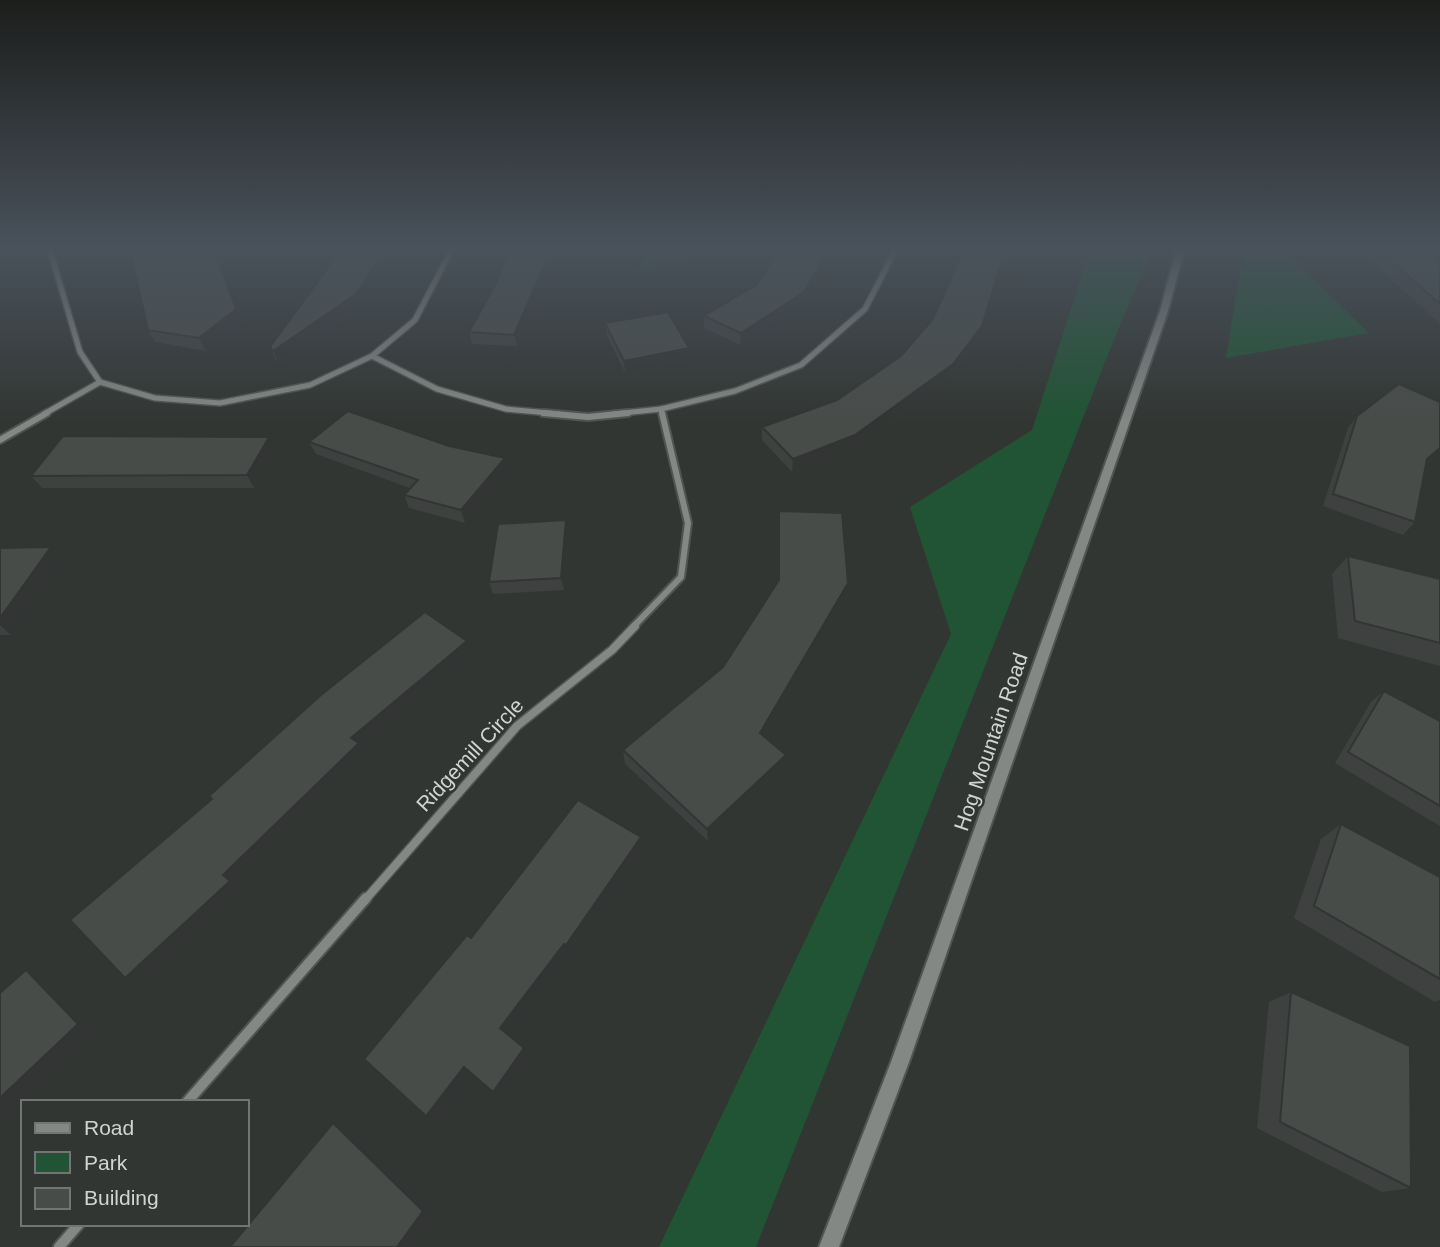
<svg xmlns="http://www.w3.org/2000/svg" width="1440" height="1247" viewBox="0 0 1440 1247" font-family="Arial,sans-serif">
<rect width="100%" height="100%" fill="#323633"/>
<g fill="#205434">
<path d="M653,247H704L696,255L635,272Z"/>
<path d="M1091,247H1153L1111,347L756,1247H659L951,634L910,507L1032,430Z"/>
<path d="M1244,247H1279L1369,333L1226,358Z"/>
</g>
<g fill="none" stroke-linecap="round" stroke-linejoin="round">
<defs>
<g id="minor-far3">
<path d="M49,247L80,352L100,382L155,398L220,403L310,385L372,356L415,320L453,247"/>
<path d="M372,356L437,389L506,409L560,414"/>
<path d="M661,409L662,414"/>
<path d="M44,414L100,382"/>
<path d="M613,414L661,409L735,391L801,365L865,309L897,247"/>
</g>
<g id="minor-far2">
<path d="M543,413L588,417L628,413"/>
<path d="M0,440L47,413"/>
<path d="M633,627L681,577L688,523L662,413"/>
</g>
<path id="minor-far1" d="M365,900L517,726L612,650L635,626"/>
<g id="minor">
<path d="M187,1102L366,898"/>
<path d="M59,1247L79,1224"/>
</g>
<path id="tertiary" d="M1177,247H1185L1168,311L909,1062L839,1247H819L891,1062L1160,311Z"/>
</defs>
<use href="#minor-far3" stroke="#515452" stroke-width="8"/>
<use href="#minor-far2" stroke="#515452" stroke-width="10"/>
<use href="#minor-far1" stroke="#515452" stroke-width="11"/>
<use href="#minor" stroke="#515452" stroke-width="14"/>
<use href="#tertiary" stroke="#515452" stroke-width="4"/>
<use href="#minor-far3" stroke="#838884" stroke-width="5"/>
<use href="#minor-far2" stroke="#838884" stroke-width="6"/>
<use href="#minor-far1" stroke="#838884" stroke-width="8"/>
<use href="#minor" stroke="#838884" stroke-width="10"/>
<use href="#tertiary" fill="#838884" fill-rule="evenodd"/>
</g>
<g fill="#3e413f">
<path d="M343,247H398L361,306L279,363L276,360L270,347Z"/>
<path d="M511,247H563L561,252H557L517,346L472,344L469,332L495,285Z"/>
<path d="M782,247H836L803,303L740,345L704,328V316L756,285Z"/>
<path d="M965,247H1010L1009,249H1006L978,338L950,376L853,448L792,472L762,440V427L837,400L901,356L933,319Z"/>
<path d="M1358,247H1423L1440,262V324L1360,251Z"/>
<path d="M242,321L206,351L155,342L148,330Z"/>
<path d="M605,323L690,360L625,373L607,336Z"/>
<path d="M1440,402V451L1427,463L1415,522L1403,535L1323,506L1348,428L1357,416Z"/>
<path d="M309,442L449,446L508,470L465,523L409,508L404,495L410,488L316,454Z"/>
<path d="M276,450L254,488H42L31,476Z"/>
<path d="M779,511L845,598L764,737L784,768L708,841L625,764L623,750L723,667L778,583V527Z"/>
<path d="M566,520L569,533L564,590L493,594L489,582Z"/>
<path d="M51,547L63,560L11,635H0V548Z"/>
<path d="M1348,556L1440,579V666L1338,638L1332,574Z"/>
<path d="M1384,691L1440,721V826L1335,763L1371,702Z"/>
<path d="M1341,824L1440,877V1000L1435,1002L1294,918L1321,839Z"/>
<path d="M1291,992L1411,1188L1382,1192L1257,1128L1269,1002Z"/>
</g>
<g fill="#323533">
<path d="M213,247H215L242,321L206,351L199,338Z"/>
<path d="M387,247H398L361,306L279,363L273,351Z"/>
<path d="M552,247H556L557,252L517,346L514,335Z"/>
<path d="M830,247H836L803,303L740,345L741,333Z"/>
<path d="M1006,247L978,338L950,376L853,448L792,472L793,459L855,435Z"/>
<path d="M689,348L690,360L625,373L624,361Z"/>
<path d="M269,437L276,450L254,488L247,475Z"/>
<path d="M1440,448V451L1416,472L1427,459Z"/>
<path d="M505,458L508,470L465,523L461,510Z"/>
<path d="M566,520L569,533L564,590L561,578Z"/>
<path d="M51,547L63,560L11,635L0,625V618Z"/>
<path d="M848,583L845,598L758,747L760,733Z"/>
<path d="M467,641L472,653L361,746L366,754L235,884L242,890L140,985L125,978L351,738Z"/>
<path d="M786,755L784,768L708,841L707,829Z"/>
<path d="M641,837L644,849L571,955L566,945Z"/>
<path d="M564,944L568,954L507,1036L500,1028Z"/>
<path d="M26,970L43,978L95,1030L0,1122V1098Z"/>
<path d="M524,1048L531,1055L501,1098L493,1092Z"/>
<path d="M464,1067L473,1074L437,1121L426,1116Z"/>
<path d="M333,1123L349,1129L436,1213L411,1247H397Z"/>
</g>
<g fill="#484c49" stroke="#323533" stroke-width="2">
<path d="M129,247H213L236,309L199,338L148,330Z"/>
<path d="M343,247H387L356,294L273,351L270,347Z"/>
<path d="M511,247H552L514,335L469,332L495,285Z"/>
<path d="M782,247H830L804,292L741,333L704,316L756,285Z"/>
<path d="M965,247H1006L982,326L953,364L855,435L793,459L762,427L837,400L901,356L933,319Z"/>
<path d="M1375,247H1423L1440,262V304Z"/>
<path d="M668,312L689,348L624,361L605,323Z"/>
<path d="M1399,384L1440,402V448L1427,459L1415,522L1333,494L1357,416Z"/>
<path d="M348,411L449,446L505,458L461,510L404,495L418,480L309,442Z"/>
<path d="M63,436L269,437L247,475L31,476Z"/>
<path d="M779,511L842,513L848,583L760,733L786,755L707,829L623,750L723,667L779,580Z"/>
<path d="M566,520L561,578L489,582L498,524Z"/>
<path d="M51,547L0,618V548Z"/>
<path d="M1348,556L1440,579V643L1355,621Z"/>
<path d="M425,612L467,641L351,738L359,743L223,875L230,881L125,978L70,920L212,799L209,796L321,695Z"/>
<path d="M1384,691L1440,721V806L1348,752Z"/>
<path d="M578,800L641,837L566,945L564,944L500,1028L524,1048L493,1092L464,1067L426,1116L364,1059L467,935L471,938Z"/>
<path d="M1341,824L1440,877V979L1314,906Z"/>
<path d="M26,970L78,1024L0,1098V993Z"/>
<path d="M1291,992L1410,1046L1411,1188L1280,1122Z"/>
<path d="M333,1123L423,1211L397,1247H230Z"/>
</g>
<linearGradient id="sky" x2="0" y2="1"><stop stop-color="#1c1e1c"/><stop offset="0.59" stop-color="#49525b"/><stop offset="1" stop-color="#49525b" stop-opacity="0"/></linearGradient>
<rect width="1440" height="421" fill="url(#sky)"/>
<g text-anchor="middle" stroke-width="5" stroke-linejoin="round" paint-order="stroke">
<g font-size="21" fill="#d1d4d2" stroke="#323633">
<text transform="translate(991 742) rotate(-71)" y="7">Hog Mountain Road</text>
<text transform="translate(470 755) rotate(-47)" y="7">Ridgemill Circle</text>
</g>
</g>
<rect x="21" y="1100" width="228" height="126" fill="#323633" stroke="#727573" stroke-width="2"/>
<rect x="35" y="1123" width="35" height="10" fill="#838884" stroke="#727573" stroke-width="2"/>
<text x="84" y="1135" font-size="21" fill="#d1d4d2">Road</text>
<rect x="35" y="1152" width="35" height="21" fill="#205434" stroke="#727573" stroke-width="2"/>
<text x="84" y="1170" font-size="21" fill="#d1d4d2">Park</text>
<rect x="35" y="1188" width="35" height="21" fill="#484c49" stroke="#727573" stroke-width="2"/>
<text x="84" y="1205" font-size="21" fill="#d1d4d2">Building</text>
</svg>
